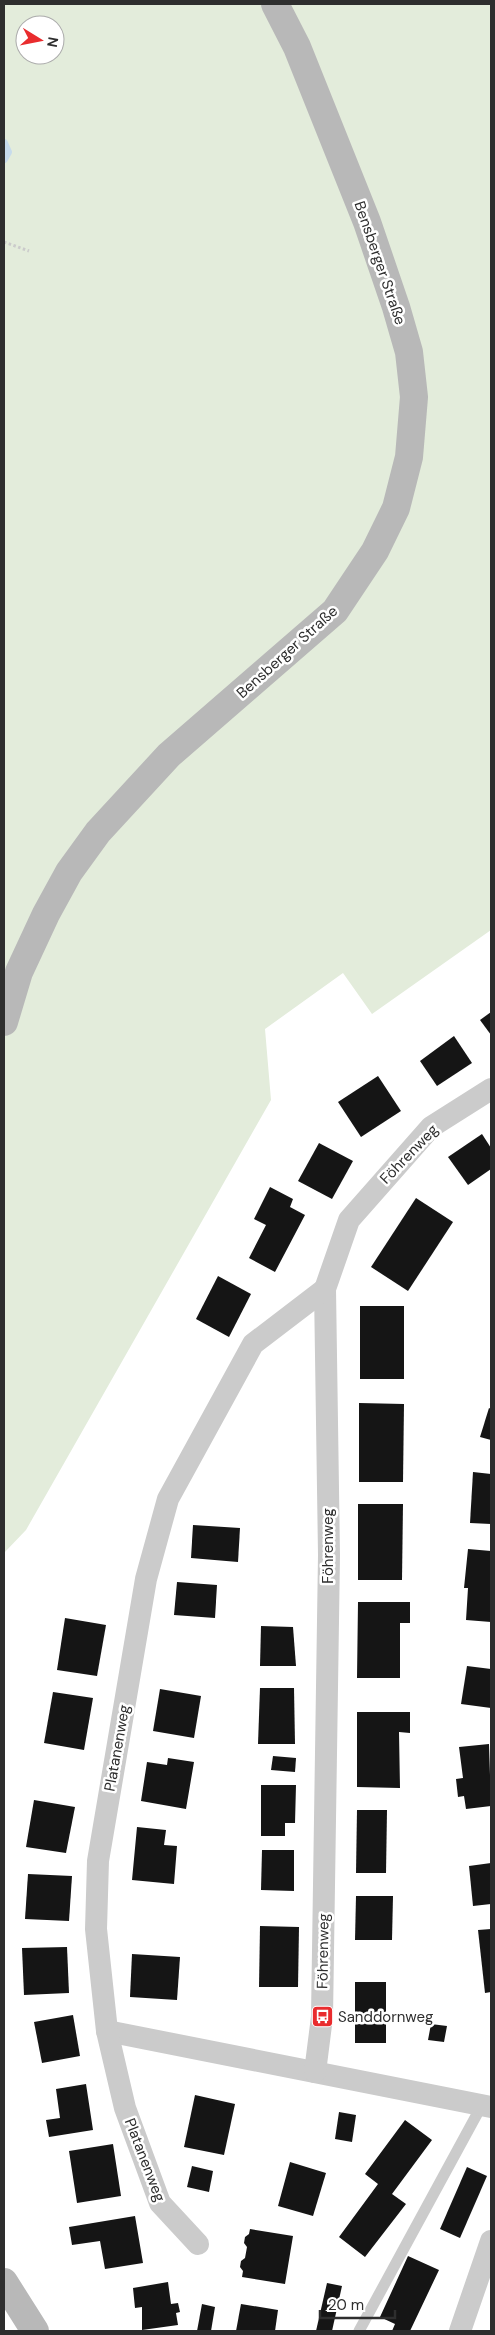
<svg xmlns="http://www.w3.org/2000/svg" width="495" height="2335" viewBox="0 0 495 2335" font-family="'DM Sans',sans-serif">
<rect width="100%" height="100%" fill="#fff"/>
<path fill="#e3ecdb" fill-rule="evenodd" d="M4,4H491V930L372,1014L343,973L265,1029L271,1100L26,1530L4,1553ZM25,25H55V55H25Z"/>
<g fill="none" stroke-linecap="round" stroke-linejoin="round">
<path stroke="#c7dbec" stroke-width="8" d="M4,143L8,152L4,159"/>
</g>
<g fill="#151515">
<path d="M491,1012V1035L480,1020Z"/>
<path d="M454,1036L472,1063L437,1086L420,1061Z"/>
<path d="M378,1076L401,1111L361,1137L338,1102Z"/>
<path d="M482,1134L491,1148V1169L468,1185L448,1157Z"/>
<path d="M319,1143L353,1161L332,1199L298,1181Z"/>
<path d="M270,1187L293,1199L290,1207L305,1215L275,1272L249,1258L266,1225L254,1219Z"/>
<path d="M416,1198L453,1222L408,1291L371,1267Z"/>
<path d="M218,1276L251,1294L229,1337L196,1319Z"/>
<rect x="360" y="1306" width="44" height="73"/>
<path d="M359,1403L404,1404L403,1482H359Z"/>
<path d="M489,1408L491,1409V1440L480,1437Z"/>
<path d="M473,1472L491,1474V1524L470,1523Z"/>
<path d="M358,1504H403L402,1580H358Z"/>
<path d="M193,1525L240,1528L238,1562L191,1558Z"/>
<path d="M468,1549L491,1551V1622L466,1620L468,1588H464Z"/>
<path d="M177,1582L217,1585L215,1618L174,1615Z"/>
<path d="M358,1602H410V1623H400V1678H357Z"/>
<path d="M65,1618L106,1625L97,1676L57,1670Z"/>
<path d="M261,1626L293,1627L296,1666H260Z"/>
<path d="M467,1666L491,1669V1708L461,1704Z"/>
<path d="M260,1688H294L295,1744H258Z"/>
<path d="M160,1689L201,1696L194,1738L153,1731Z"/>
<path d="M53,1692L93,1698L84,1750L44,1743Z"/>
<path d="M357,1712H410V1733L399,1732L400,1788L357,1787Z"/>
<path d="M489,1744L491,1806L466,1809L464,1796L458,1797L456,1779L463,1778L459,1747Z"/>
<path d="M273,1756L296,1758L295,1772L271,1770Z"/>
<path d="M168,1758L194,1762L186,1809L141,1801L147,1762L167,1765Z"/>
<path d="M261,1785H296L295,1823H285V1836H261Z"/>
<path d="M34,1800L75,1807L66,1853L26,1847Z"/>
<path d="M357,1810H387L386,1873H356Z"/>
<path d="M137,1827L166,1830L164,1845L177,1846L174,1884L132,1880Z"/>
<path d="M262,1850H294V1891L261,1890Z"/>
<path d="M491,1863V1904L473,1906L469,1866Z"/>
<path d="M28,1874L72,1876L69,1921L25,1919Z"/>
<path d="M356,1896H393L392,1940H355Z"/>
<path d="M260,1926L299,1927L298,1987H259Z"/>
<path d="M491,1929V1992L485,1993L478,1930Z"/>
<path d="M67,1947L69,1993L24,1995L22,1948Z"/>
<path d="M132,1954L180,1957L177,2000L130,1997Z"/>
<rect x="355" y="1982" width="31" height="61"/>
<path d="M73,2015L80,2056L42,2063L34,2022Z"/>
<path d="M431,2024L447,2026L444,2042L428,2040Z"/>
<path d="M86,2084L93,2130L49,2137L46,2120L60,2118L56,2089Z"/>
<path d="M195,2095L235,2104L224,2155L184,2147Z"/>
<path d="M339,2112L356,2115L352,2142L335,2139Z"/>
<path d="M405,2120L432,2140L392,2194L406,2204L365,2257L339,2237L378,2184L365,2174Z"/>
<path d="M113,2144L121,2196L77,2203L69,2151Z"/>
<path d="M290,2162L326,2173L313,2216L278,2206Z"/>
<path d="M192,2166L213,2171L209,2192L187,2187Z"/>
<path d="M467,2167L487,2176L460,2238L440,2229Z"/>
<path d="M135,2216L143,2263L105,2269L100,2241L72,2245L69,2227Z"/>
<path d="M250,2229L293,2236L285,2284L242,2277L243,2271L240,2267L241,2261L245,2258L247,2247L244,2243L245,2237L249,2234Z"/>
<path d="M408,2256L439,2270L410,2331H392L395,2324L380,2317Z"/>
<path d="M168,2282L171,2304L178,2303L180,2312L176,2313L178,2325L142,2330V2307L135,2308L133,2288Z"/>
<path d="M327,2283L342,2286L332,2331H316Z"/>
<path d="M202,2304L215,2307L211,2331H197Z"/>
<path d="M241,2304L278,2310L275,2331H236Z"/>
</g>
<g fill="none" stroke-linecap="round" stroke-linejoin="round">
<path stroke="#cbcbcb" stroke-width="3" stroke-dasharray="2.5 2.5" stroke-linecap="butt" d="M4,242L29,251"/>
<path stroke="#cbcbcb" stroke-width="11" d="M359,2331L482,2105"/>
<g stroke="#cbcbcb" stroke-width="22">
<path d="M107,2031L491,2107"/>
<path d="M315,2072L322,2017L329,1555L325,1289L349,1220L431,1127L491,1089"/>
<path d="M198,2244L160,2203L125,2108L107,2031L96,1929L98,1861L146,1579L168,1499L253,1344L325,1289"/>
<path d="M460,2331L491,2241"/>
</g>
<g stroke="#b8b8b8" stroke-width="28">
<path d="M4,1022L19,972L46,914L69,872L98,832L169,755L335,611L375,551L396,508L409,457L414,397L409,352L396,307L367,222L297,47L275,4"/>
<path d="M4,2282L35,2331"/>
</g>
</g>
<defs>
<symbol id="bus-square" viewBox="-11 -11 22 22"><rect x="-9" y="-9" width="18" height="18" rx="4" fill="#e92c2e" stroke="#fff"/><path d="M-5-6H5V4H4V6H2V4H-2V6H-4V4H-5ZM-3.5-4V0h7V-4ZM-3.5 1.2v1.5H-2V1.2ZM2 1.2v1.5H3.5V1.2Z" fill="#fff"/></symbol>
</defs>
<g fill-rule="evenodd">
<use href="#bus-square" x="310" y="2004" width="25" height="25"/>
</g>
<g text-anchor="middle" stroke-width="5" stroke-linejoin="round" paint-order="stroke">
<g font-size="15" fill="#2e2e2e" stroke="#fff">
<text transform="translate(380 263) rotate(71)" y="5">Bensberger Straße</text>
<text transform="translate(287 652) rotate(-42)" y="5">Bensberger Straße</text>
<text transform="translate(409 1154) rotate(-46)" y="5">Föhrenweg</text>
<text transform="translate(328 1546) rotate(-90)" y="5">Föhrenweg</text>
<text transform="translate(117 1748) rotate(-80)" y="5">Platanenweg</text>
<text transform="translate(323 1951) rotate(-89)" y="5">Föhrenweg</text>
<text transform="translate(145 2160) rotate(69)" y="5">Platanenweg</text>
</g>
<g font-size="15" fill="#2e2e2e" stroke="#fff" text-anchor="start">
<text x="338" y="2022">Sanddornweg</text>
</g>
</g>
<rect width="495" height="2335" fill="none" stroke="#2e2e2e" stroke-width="10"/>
<g transform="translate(40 40) rotate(100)"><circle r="24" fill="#ffffff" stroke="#ababab"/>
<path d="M0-4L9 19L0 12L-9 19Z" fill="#e92c2e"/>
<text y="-8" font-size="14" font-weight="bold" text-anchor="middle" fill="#2e2e2e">N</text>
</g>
<path d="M320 2310v8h75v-8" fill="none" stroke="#2e2e2e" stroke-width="2.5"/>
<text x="328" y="2310" font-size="15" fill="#2e2e2e" stroke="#ffffff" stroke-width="4" paint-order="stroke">20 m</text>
</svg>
